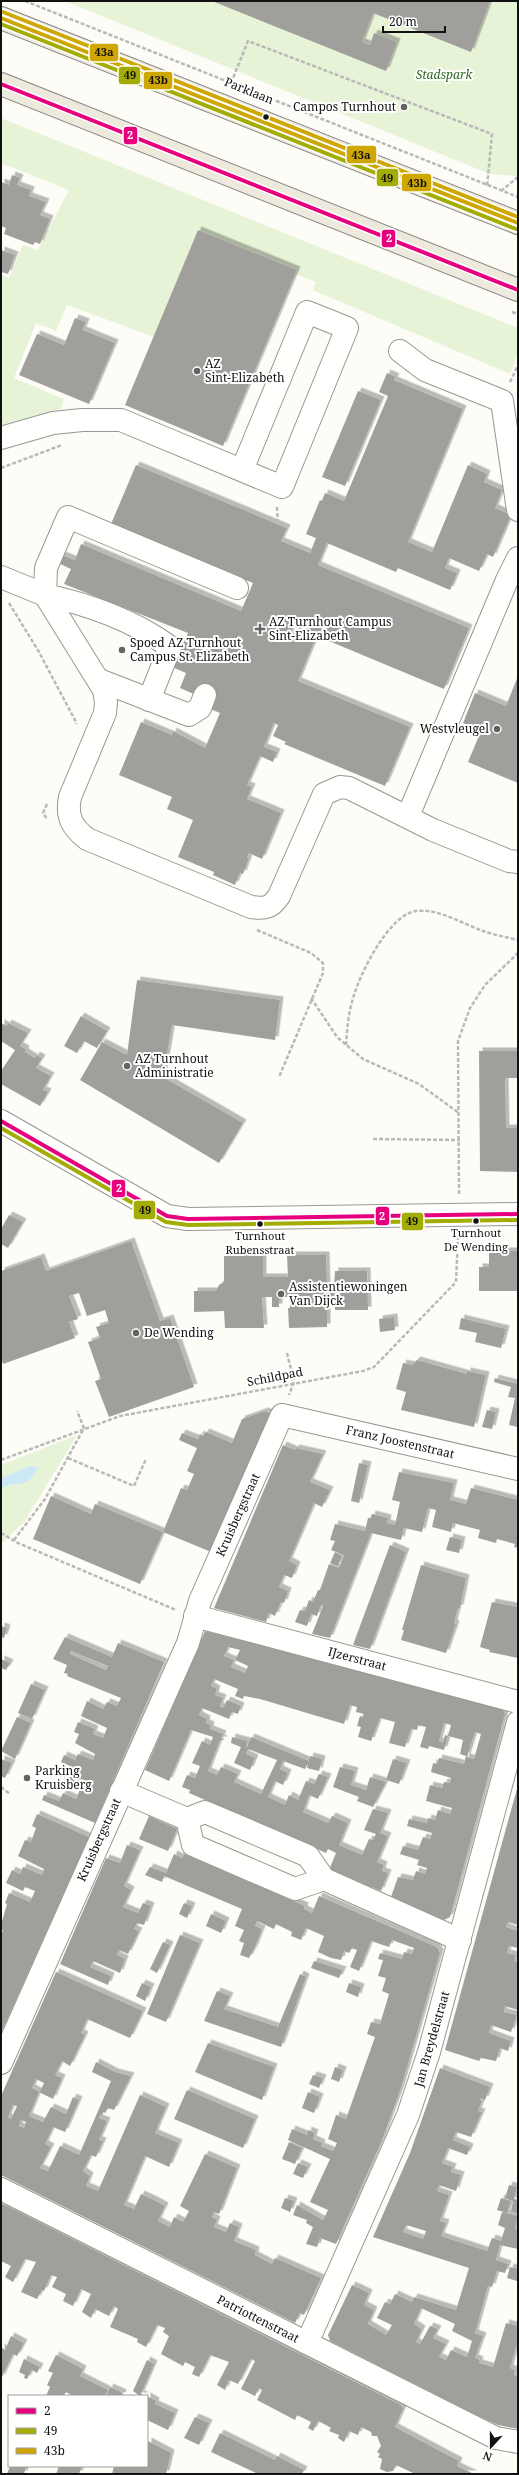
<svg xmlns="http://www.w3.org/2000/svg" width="519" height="2475" viewBox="0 0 519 2475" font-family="'Noto Serif',serif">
<defs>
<filter id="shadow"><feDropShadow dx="3.5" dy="-3.5" stdDeviation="0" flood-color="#0004"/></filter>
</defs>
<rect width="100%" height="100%" fill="#fdfcf7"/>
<g fill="#e7f3d7">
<path d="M65,1H518V176L490,174Z"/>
<path d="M1,118L518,328V353L510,374L313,290L316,282L295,274L297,270L198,230L154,337L67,305L56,331L36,323L14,378L64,399L61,409L1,426V275L9,278L23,245L38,250L69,190L1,163Z"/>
<path d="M77,1435L25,1521L1,1544V1465Z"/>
</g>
<path fill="#cde8f7" d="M31,1466L38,1468C24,1493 17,1478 1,1489V1478Z"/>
<g fill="#a19f9c" fill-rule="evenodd" filter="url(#shadow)">
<path d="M212,1H490L471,52L373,13L362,42L370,45L374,33L397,42L386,71Z"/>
<path d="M12,175L20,178L17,185L31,190L29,196L46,202L40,215L50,219L40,244L35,242L33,245L4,234L6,228L1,226V182L9,185Z"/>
<path d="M198,230L297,270L223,446L125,405Z"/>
<path d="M1,250L15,255L8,274L1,272Z"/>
<path d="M75,318L86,322L83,330L115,343L89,404L19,375L37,334L64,345Z"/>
<path d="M387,373L396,377L394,380L463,409L408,542L432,552L468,465L487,474L484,482L502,490L495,508L511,515L493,557L487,554L479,571L449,558L445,568L457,573L450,590L398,568L396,572L327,543L318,565L469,628L444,689L293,626L290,632L314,642L298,681L410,727L385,786L284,744L286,742L273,736L278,725L274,723L264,747L277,752L273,762L260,756L247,785L252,787L247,799L281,813L262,859L249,853L247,857L249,858L243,874L240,873L235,885L213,875L214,872L178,857L193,820L167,809L172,797L119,775L141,722L172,735L173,731L205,748L220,713L208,708L196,695L180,688L186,673L172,667L188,633L64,584L71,569L58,563L62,555L75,560L81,544L241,611L253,583L111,524L136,465L287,528L281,541L310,553L316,538L306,534L320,500L322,501L325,493L344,501L388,396L379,392Z"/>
<path d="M358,391L381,400L345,486L322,477Z"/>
<path d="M518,676V783L468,762L481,731L463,723L475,693L506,706Z"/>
<path d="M137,980L280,1000L275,1040L172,1025L163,1077L243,1123L219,1163L80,1080L102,1042L127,1055Z"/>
<path d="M81,1016L107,1031L97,1048L84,1041L77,1053L64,1046Z"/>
<path d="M1,1023L7,1026L8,1023L28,1033L20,1046L26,1049L25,1052L35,1058L36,1055L42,1058L36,1068L51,1076L43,1090L48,1092L40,1106L1,1084V1071L15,1050L1,1041Z"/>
<path d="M479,1051H518V1078H505L506,1128H518V1172L480,1171Z"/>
<path d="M9,1215L23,1222L8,1248L1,1244V1229Z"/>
<path d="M131,1241L160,1321L170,1318L194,1387L109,1417L95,1381L101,1379L88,1342L100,1338L96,1327L109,1323L105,1310L87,1316L79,1293L69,1296L78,1319L69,1322L75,1338L3,1364L1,1357V1271L41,1257L46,1271Z"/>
<path d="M489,1251H518V1291H479V1267H489Z"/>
<path d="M263,1255V1277H288L287,1255H326L327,1287H334L335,1271H367L368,1310H335V1296L327,1297V1327L289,1328L288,1308H290V1297H279V1307H272V1297H262L264,1328H225L224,1311L194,1312V1291H216L219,1285L224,1282V1256Z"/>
<path d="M394,1317L395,1330L380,1332L379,1319Z"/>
<path d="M461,1318L506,1329L501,1348L475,1342L477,1333L459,1329Z"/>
<path d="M417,1360L467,1374V1371L486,1375L474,1427L401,1410L406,1392L396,1389L403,1363L412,1365Z"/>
<path d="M495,1378L518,1384V1427L509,1425L515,1398L508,1397L511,1387L494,1382Z"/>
<path d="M487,1410L496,1412L492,1429L482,1427Z"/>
<path d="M265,1411L270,1413L211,1552L163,1532L181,1488L187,1490L194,1474L187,1471L197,1448L179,1440L182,1433L198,1439L200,1434L203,1436L206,1432L232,1443L242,1419Z"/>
<path d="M283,1445L295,1450L296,1448L323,1454L310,1482L330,1490L322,1507L314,1503L289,1561L297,1565L292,1578L284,1575L279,1587L288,1591L284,1603L281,1602L275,1616L269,1613L266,1622L214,1608Z"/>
<path d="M359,1463L368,1465L359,1503L351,1501Z"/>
<path d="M399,1472L454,1483L450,1500L466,1504L471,1488L518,1500V1548L514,1547L515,1544L497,1539L496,1543L478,1538L480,1530L453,1523L451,1532L432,1527L436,1510L428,1508L422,1532L404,1528L401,1540L371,1533L330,1638L312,1634L323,1606L321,1605L317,1616L311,1614L307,1626L295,1622L300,1610L305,1611L309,1600L313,1602L318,1590H320L329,1564L339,1568L344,1555L331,1550L335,1541L330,1540L335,1524L365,1531L368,1518H371L372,1514L388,1518L387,1523L395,1525L400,1502L392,1500Z"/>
<path d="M51,1496L91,1514L95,1504L163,1532L140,1584L33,1539Z"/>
<path d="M450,1537L462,1540L459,1553L446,1550Z"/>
<path d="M390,1545L406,1552L370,1649L353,1645Z"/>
<path d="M335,1552L342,1556L338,1566L330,1563Z"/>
<path d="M421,1565L466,1578L460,1608H458L454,1623L456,1624L446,1653L401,1640L404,1630H402Z"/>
<path d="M492,1602L518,1607V1658L489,1652L490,1650L480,1647Z"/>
<path d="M1,1626L7,1628L4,1638L1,1637Z"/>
<path d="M205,1631L503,1710L505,1714L450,1917L444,1920L391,1897L398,1877L413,1880L416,1871L425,1874L427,1868L417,1865L419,1860L400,1854L403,1846L418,1850L423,1837L430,1839L432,1833L407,1826L409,1819L427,1823L428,1818L435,1820L438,1810L450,1814L452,1808L426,1801L430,1785L442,1788L444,1782L450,1783L451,1778L431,1772L433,1763L437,1764L439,1758L464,1764L466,1756L460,1754L463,1740L448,1736L451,1725L444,1723L439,1741L443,1743L445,1735L448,1736L444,1750L429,1746L428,1749L420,1747L426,1727L418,1725L417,1730L411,1729L405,1747L389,1743L395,1722L380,1718L371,1741L358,1737L361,1727L357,1726L360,1716L363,1717L364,1714L356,1712L357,1707L350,1705L344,1724L260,1699L244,1696L243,1699L235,1696L238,1689L214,1679L211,1686L217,1689L215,1695L223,1698L220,1706L223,1708L227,1700L241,1706L238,1714L232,1712L229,1719L202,1708L199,1715L207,1719L206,1723L211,1725L210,1729L223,1734L221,1738L225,1740H220L208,1771L217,1775L221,1767L238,1774L234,1782L261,1794L277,1760L248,1749L246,1754L255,1758L250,1770L234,1763L241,1747L231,1743L232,1737L247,1741L246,1749L251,1737L309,1761L310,1756L322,1759L319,1771L307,1768L308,1763L305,1769L283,1761L280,1769L288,1773L283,1785L275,1781L268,1797L285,1805L289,1795L298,1800L306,1781L314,1784L319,1774L328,1777L318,1799L309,1795L303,1812L328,1823L332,1816L348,1823L339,1845L362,1855L369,1839L373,1840L376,1834L364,1830L373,1809L388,1813L380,1833L388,1836L377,1862L384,1865L382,1871L388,1873L381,1891L329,1870L336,1853L328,1849L326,1853L189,1793L190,1790L182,1787L187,1775L195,1778L200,1766L192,1763L202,1741L210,1745L213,1737L191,1730L169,1781L145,1770ZM228,1647L240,1650L235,1660L248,1666L245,1673L231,1667L234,1660L224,1656ZM475,1732L481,1734L474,1759L467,1757Z"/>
<path d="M65,1637L112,1657L118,1643L164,1662L95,1823L42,1800L44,1795L59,1801L63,1793L76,1799L84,1780L79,1778L77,1784L64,1778L70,1766L61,1762L64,1755L75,1760L78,1754L93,1760L95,1754L75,1743L79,1734L74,1732L78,1722L95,1729L93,1734L103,1738L107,1728L81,1716L87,1701L103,1709L107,1702L117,1706L121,1698L67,1676L68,1674L64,1673L67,1665L53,1659ZM71,1651L108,1666L106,1670L70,1654Z"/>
<path d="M1,1659L10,1663L6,1670L1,1668Z"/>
<path d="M31,1684L45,1690L32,1719L18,1713Z"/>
<path d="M17,1717L31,1723L15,1759L1,1751Z"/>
<path d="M1,1759L12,1763L5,1778L1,1776Z"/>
<path d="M393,1759L407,1763L399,1784L386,1780Z"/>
<path d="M340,1767L355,1771L351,1785L366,1790L370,1777L386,1782L373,1807L357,1801L359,1797L333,1787Z"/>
<path d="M518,1785V1925L508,1922L506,1927L518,1931V1948L509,1946L507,1953L516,1955L514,1961L518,1962V2010L505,2006L504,2012L517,2015L511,2032L491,2025L489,2033L511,2041L508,2051L500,2048L496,2061L481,2058L479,2061L445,2050Z"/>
<path d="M37,1814L89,1837L1,2033V1935L3,1930L1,1929V1925L7,1904L5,1903L9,1893L30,1902L35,1891L25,1887L23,1891L6,1883L12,1870L20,1874L23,1867L42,1875L44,1869L18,1856L25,1840L31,1842L36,1828L32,1826Z"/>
<path d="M149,1816L177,1829L168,1851L139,1839Z"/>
<path d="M127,1845L140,1850L124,1886L131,1890L123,1907L138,1913L143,1903L151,1906L144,1925L137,1923L134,1929L139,1931L128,1954L119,1950L117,1955L125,1959L120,1973L93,1961L90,1967L111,1976L108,1985L60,1964L106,1858L120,1863Z"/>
<path d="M174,1854L182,1858L184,1854L219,1869L305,1906L304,1909L312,1913L319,1896L437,1947L440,1953L401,2088L382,2140L336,2244L320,2238L317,2247L306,2244L313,2227L306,2223L307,2220L293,2215L297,2205L323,2220L328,2210L310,2202L330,2159L288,2140L292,2129L307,2135L308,2130L315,2133L313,2139L322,2143L321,2146L333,2151L337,2143L328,2139L336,2115L346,2119L375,2037L367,2034L371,2022L380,2024L389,1994L382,1991L386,1978L378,1976L383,1960L378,1959L380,1953L402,1959L404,1952L412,1954L414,1948L392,1940L389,1947L371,1941L359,1971L350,1967L357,1950L352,1948L349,1953L344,1951L341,1960L331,1958L318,1952L324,1936L306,1928L301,1940L291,1936L292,1932L276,1924L274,1929L257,1921L255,1926L262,1929L255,1947L249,1958L240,1955L244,1943L239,1941L244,1930L235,1926L242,1909L164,1876L162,1882L145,1875L150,1867L166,1873Z"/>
<path d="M184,1903L192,1906L187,1918L179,1914Z"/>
<path d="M211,1914L226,1921L221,1933L206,1926Z"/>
<path d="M180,1935L200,1943L166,2022L147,2014Z"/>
<path d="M163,1942L170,1945L157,1973L150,1969Z"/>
<path d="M314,1961L343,1970L339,1978L311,1968Z"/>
<path d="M56,1972L143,2011L130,2038L87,2019L81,2033L85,2035L70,2066L62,2061L55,2075L62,2078L53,2099L39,2092L29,2116L43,2122L51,2107L66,2114L73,2097L79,2100L65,2132L53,2127L45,2144L51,2147L40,2168L48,2171L60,2146L79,2155L111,2081L92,2072L96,2062L115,2072L131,2076L114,2110L108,2108L105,2113L103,2112L102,2116L100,2115L99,2118L107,2121L99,2140L103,2141L96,2157L91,2155L83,2171L90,2176L86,2186L98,2191L140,2095L166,2107L155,2133L179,2143L169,2167L145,2156L124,2205L134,2209L141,2194L154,2200L165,2206L158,2221L170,2227L174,2217L183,2222L189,2211L180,2206L205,2154L237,2168L219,2214L214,2212L212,2217L217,2220L214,2227L226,2232L230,2223L239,2227L234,2241L256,2250L255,2255L272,2264L275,2258L321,2278L304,2315L300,2313L295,2323L1,2175V2096ZM36,2079L44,2083L40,2092L32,2088ZM13,2105L17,2106L11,2119L8,2117ZM21,2120L26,2122L24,2128L19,2126Z"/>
<path d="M300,1974L306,1977L281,2047L204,2021L217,1991L230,1996L224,2009L278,2027Z"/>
<path d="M142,1983L151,1987L145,2001L136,1996Z"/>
<path d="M349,1983L361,1987L358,1997L346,1992Z"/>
<path d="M208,2043L274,2067L262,2100L195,2072Z"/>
<path d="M335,2067L343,2070L339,2082L331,2079Z"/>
<path d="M440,2068L490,2087L485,2100L480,2098V2100L482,2101L478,2111L482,2112L471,2137L456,2132L453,2140L470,2147L467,2155L448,2148L442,2163L453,2167L451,2172L461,2175L456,2191L439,2185L437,2191L449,2195L440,2221L446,2223L441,2236L487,2251L492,2238L501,2241L505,2228L498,2225L502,2212L518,2216L515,2229L518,2230V2249L500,2245L496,2260L508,2264L505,2273L497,2271L492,2287L488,2286L475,2333L483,2336L475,2358L480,2360L479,2363L493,2367L506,2323L518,2326V2340L510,2368L515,2370L514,2375L518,2376V2429L498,2425L478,2416L330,2341L328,2335L352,2285L369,2293L364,2305L374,2310L368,2324L386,2335L392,2325L377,2318L385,2302L390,2304L395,2294L412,2302L414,2297L456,2310L469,2268L373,2237L410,2153ZM406,2225L426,2231L423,2239L403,2232ZM421,2308L455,2324L452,2331L472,2341L467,2357L451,2350L446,2360L439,2357L446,2344L433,2338L438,2329L430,2326L420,2344L416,2342L422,2329L414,2324Z"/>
<path d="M313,2075L323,2078L319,2088L309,2084Z"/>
<path d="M187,2090L255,2119L243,2148L174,2119Z"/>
<path d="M308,2092L320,2097L314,2113L302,2108Z"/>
<path d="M289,2142L302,2148L295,2164L282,2159Z"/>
<path d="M298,2163L308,2167L303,2178L293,2174Z"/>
<path d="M509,2185L517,2187L514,2199L518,2200V2214L511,2211L513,2201L505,2198Z"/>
<path d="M285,2198L294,2201L290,2212L281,2208Z"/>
<path d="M501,2198L511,2201L507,2213L497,2210Z"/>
<path d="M1,2203L401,2405L403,2409L395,2427L459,2461L457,2466L474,2474H415L396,2465L393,2471L387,2472L380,2469L382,2459L378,2457L380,2454L377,2452L381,2446L377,2436H372L371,2432L361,2427L358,2435L349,2431L344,2442L338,2438L339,2435L329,2431L331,2428L326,2425L318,2421L313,2431L308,2428L311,2422L297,2415L295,2420L257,2400L262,2390L259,2388L255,2396L241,2389L255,2361L251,2359L238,2384L229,2380L225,2390L217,2385L229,2362L210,2355L199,2377L192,2374L195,2367L185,2362L183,2366L161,2354L169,2336L163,2332L165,2328L157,2325L146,2347L137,2342L138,2339L110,2327L118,2309L114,2306L109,2316L95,2309L91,2318L82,2312L91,2294L81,2289L73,2306L63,2301L66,2294L52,2287L57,2277L51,2275L44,2291L42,2290L37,2299L21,2292L36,2262L25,2259L13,2282L5,2277L11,2266L1,2261Z"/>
<path d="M510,2267L518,2269L517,2281L507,2278Z"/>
<path d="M11,2336L24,2343L17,2356L13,2354L1,2379V2347L5,2350Z"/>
<path d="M56,2355L83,2369L80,2376L108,2390L105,2396H73L66,2392L63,2396H46L50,2387L47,2385L53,2373L48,2371Z"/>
<path d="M24,2359L40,2367L37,2373L32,2370L27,2379L24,2378L25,2375L19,2372Z"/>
<path d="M147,2360L154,2364L141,2394L146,2396H140L133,2391Z"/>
<path d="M110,2387L123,2393L122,2396H106Z"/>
<path d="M147,2396L156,2401L155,2404L175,2413L168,2430L147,2420Z"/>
<path d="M195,2417L209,2423L199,2445L184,2438Z"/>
<path d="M220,2433L275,2460L277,2456L304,2470L302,2474H258L211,2452Z"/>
<path d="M148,2441L171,2453L166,2474H112L114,2466H147Z"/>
<path d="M10,2466L16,2467L26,2466L24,2474H7Z"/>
<path d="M59,2466H82L79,2474H56Z"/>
</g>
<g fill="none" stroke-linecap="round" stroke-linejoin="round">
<defs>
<g id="minor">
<path d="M400,351L425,370L502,401L518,510"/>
<path d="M1,438L53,423L82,420H121L282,487L347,328L307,312L242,470"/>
<path d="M1,577L45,595L104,690L106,702L105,713L70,797C66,817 72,827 87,839L251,907C265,909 271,908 279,896L324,794L340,787L349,788L433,830L509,861L518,862"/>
<path d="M99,680L189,715L200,708L205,695"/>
<path d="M149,700L170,647C135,621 88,604 45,595L46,568L68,517L237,588"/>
<path d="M408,816L507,580L518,558"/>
<path d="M1,1121L167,1216L188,1219L518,1214"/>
<path d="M195,1616L518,1702"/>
<path d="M121,1791L187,1819"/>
<path d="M324,1879L295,1889L193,1845L187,1819L205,1812L308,1856L324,1879L460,1940"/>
<path d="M1,2063L188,1643L200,1601L282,1415L518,1469"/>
<path d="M1,2189L496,2438L518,2442"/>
<path d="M307,2343L408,2115L429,2052L518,1722"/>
</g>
<g id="major">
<path d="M1,18L518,223"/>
<path d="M1,84L518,290"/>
</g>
</defs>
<use href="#minor" stroke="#979795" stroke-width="24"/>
<use href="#major" stroke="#858482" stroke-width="24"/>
<g stroke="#b9b9b8" stroke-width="2.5" stroke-dasharray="4 2" stroke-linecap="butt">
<path d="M25,1L518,197"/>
<path d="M231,83L248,41L492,134L487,187"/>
<path d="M501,191L518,177"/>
<path d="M512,312L518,314"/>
<path d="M510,382L518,365"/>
<path d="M1,468L62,445"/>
<path d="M277,507L278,524"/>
<path d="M9,603L39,652L76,722V724"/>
<path d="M47,804L43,813L47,819"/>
<path d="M257,930L311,953L323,963V973L279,1077"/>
<path d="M311,998L337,1037L363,1059L419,1084L459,1113"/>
<path d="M346,1045C347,1031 348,1016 352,1002C358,977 388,915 416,911C438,908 463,924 483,931C494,935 506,937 518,940"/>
<path d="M373,1139L460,1140"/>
<path d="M459,1194L458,1041L470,1008L485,985L518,953"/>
<path d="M287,1353L294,1382L289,1395"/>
<path d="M68,1458L134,1486L146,1459"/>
<path d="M1,1460L120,1416L363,1371L374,1367L456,1282L458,1237"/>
<path d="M1,1533L18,1543L176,1610"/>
<path d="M14,1540L45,1499L84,1428L77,1411"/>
<path d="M1,1787L10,1794"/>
</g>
<use href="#minor" stroke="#fffffe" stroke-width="22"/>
<use href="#major" stroke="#ede9dc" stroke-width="22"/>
<defs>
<g id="bus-1">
<path d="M1,84L518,290"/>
<path d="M1,1121L167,1216L188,1219L518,1214"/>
</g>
<g id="bus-2">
<path d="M1,24L516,229"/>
<path d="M1,1128L166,1222L188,1225L518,1220"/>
</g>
<path id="bus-3" d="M1,18L518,223"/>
<path id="bus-4" d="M3,12L518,217"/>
</defs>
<use href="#bus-1" stroke="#fff" stroke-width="7"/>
<use href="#bus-2" stroke="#fff" stroke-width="7"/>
<use href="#bus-3" stroke="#fff" stroke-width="7"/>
<use href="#bus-4" stroke="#fff" stroke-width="7"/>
<use href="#bus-1" stroke="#e6007e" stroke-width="4"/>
<use href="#bus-2" stroke="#a3ac03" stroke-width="4"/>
<use href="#bus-3" stroke="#cfa703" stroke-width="4"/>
<use href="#bus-4" stroke="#cfa703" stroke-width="4"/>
</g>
<g fill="#646362" stroke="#fff" stroke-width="1.5">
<circle cx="404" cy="107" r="4"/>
<circle cx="197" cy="371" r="4"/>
<path d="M258 623h4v4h4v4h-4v4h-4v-4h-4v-4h4z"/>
<circle cx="122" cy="650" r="4"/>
<circle cx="497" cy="729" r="4"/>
<circle cx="127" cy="1066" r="4"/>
<circle cx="281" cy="1294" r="4"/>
<circle cx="136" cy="1333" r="4"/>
<circle cx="27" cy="1778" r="4"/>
</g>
<g fill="#111" stroke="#fff" stroke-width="1.5">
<circle cx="266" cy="117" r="3.5"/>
<circle cx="476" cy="1221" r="3.5"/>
<circle cx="260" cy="1224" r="3.5"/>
</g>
<g text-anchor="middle" stroke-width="4" stroke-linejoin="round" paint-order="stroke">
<g font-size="11" fill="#111" stroke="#fff">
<text x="476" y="1237">Turnhout<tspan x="476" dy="14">De Wending</tspan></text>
<text x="260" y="1240">Turnhout<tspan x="260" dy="14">Rubensstraat</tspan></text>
</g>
<g font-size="12" font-style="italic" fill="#2f6b1f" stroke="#fff">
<text x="444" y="79">Stadspark</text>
</g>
<g font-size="12" fill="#111" stroke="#fff">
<text transform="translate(249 91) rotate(22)" y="4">Parklaan</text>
<text transform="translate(275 1377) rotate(-11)" y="4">Schildpad</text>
<text transform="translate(400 1442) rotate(13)" y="4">Franz Joostenstraat</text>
<text transform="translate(238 1515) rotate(-66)" y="4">Kruisbergstraat</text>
<text transform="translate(357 1659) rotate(15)" y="4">IJzerstraat</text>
<text transform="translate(99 1840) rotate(-66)" y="4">Kruisbergstraat</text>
<text transform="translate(432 2039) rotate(-74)" y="4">Jan Breydelstraat</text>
<text transform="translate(258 2319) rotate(27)" y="4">Patriottenstraat</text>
</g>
<g font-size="12" fill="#111" stroke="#fff" text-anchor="start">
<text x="396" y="111" text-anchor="end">Campos Turnhout</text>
<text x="205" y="368">AZ<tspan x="205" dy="14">Sint-Elizabeth</tspan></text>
<text x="269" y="626">AZ Turnhout Campus<tspan x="269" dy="14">Sint-Elizabeth</tspan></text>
<text x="130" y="647">Spoed AZ Turnhout<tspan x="130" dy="14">Campus St. Elizabeth</tspan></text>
<text x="489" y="733" text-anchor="end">Westvleugel</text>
<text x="135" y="1063">AZ Turnhout<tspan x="135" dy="14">Administratie</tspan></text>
<text x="289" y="1291">Assistentiewoningen<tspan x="289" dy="14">Van Dijck</tspan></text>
<text x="144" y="1337">De Wending</text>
<text x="35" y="1775">Parking<tspan x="35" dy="14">Kruisberg</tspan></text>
</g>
</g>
<g stroke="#fff" stroke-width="1.5">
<rect x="89" y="43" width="30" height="19" rx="4" fill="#cfa703"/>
<rect x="118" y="66" width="23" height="19" rx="4" fill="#a3ac03"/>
<rect x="143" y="71" width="30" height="19" rx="4" fill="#cfa703"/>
<rect x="123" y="126" width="15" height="19" rx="4" fill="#e6007e"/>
<rect x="346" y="145" width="31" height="19" rx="4" fill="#cfa703"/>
<rect x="376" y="168" width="23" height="19" rx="4" fill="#a3ac03"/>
<rect x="401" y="173" width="31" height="19" rx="4" fill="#cfa703"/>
<rect x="381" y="229" width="15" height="19" rx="4" fill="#e6007e"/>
<rect x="111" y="1179" width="15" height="19" rx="4" fill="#e6007e"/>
<rect x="133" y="1200" width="23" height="20" rx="4" fill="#a3ac03"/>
<rect x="375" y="1206" width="15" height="20" rx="4" fill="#e6007e"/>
<rect x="401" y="1212" width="23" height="19" rx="4" fill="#a3ac03"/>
</g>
<g font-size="11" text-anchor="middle" font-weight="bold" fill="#fff">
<text x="130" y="139">2</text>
<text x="389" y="242">2</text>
<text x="119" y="1192">2</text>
<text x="382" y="1220">2</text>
</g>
<g font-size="11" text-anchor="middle" font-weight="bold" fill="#111">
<text x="104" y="56">43a</text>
<text x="130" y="79">49</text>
<text x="158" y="84">43b</text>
<text x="361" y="159">43a</text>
<text x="387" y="182">49</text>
<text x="417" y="187">43b</text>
<text x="145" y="1214">49</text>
<text x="412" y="1225">49</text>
</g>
<rect width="519" height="2475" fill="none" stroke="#111111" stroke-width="4"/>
<rect x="8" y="2395" width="140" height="72" fill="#ffffff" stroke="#a0a0a0"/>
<rect x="16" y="2408" width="20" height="6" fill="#e6007e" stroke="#a0a0a0"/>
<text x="44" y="2415" font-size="12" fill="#111111">2</text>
<rect x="16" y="2428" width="20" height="6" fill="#a3ac03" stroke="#a0a0a0"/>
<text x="44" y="2435" font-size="12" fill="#111111">49</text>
<rect x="16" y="2448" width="20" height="6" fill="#cfa703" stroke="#a0a0a0"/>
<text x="44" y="2455" font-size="12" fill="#111111">43b</text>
<g transform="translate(491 2447) rotate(201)" stroke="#ffffff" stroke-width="3" paint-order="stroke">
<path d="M0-3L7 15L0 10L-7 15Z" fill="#111111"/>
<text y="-6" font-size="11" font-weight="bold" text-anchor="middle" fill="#111111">N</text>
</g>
<path d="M383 26v6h62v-6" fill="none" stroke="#111111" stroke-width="2"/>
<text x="389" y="26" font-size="12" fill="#111111" stroke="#ffffff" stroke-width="3" paint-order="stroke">20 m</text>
</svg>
